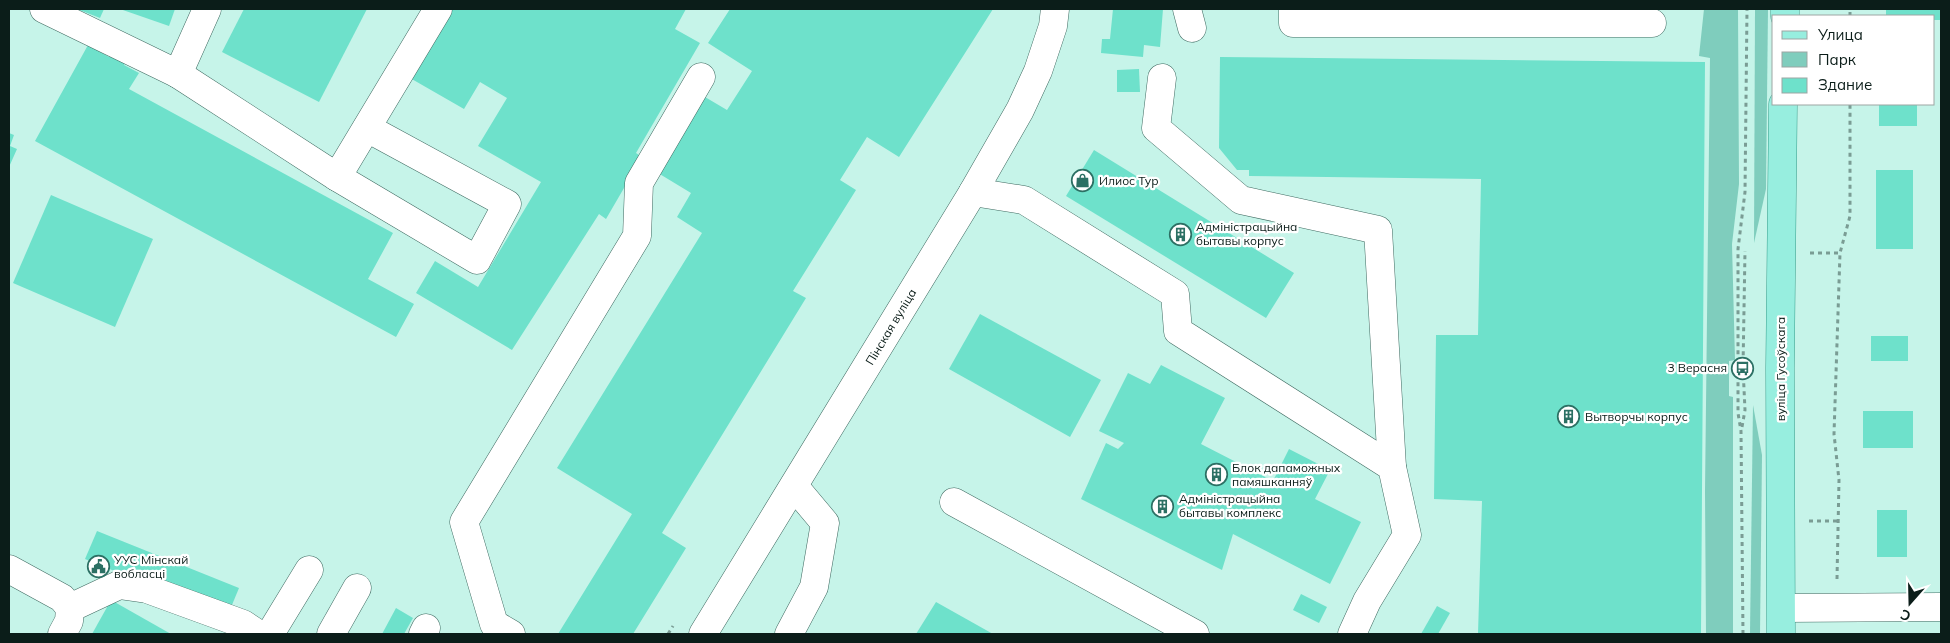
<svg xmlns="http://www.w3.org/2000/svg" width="1950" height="643" viewBox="0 0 1950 643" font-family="Mulish,sans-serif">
<rect width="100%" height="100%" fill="#c6f4e9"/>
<g fill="#7fcdbd">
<path d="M1704,9H1738L1739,184L1732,244L1735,360L1729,361V396L1733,397V634H1706L1705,492L1710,58L1699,56Z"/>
<path d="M1755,9H1768L1766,189L1754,243Z"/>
<path d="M1753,405L1762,455L1760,634H1750Z"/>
</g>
<g fill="#6ee1cb">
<path d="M77,9H104L100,18Z"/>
<path d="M120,9H175L169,26Z"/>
<path d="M244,9H367L319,102L222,52Z"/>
<path d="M450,9H686L675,29L700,43L636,153L642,157L606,219L599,214L512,350L416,293L435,261L478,287L541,182L478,146L507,98L480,82L464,109L410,78Z"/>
<path d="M730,9H993L899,157L867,137L840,180L856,190L793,291L806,298L662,533L686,548L633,634H558L632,514L557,468L702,233L677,217L691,193L658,173L705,97L727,110L752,71L708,43Z"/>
<path d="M1113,9H1163L1160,47L1144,45L1143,57L1101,53L1102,39H1110Z"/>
<path d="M1886,9H1941V20H1934V16H1886Z"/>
<path d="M88,45L109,57L114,48L129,56L124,65L139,73L129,89L393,233L368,279L414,304L396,337L35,141Z"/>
<path d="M1220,57L1705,62L1701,634H1478L1482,501L1434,499L1436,335H1478L1481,179L1249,176V170H1237L1219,148Z"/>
<path d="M1139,69L1140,92H1117V70Z"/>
<rect x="1879" y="104" width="38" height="22"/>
<path d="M9,133L14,135L10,146L17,149L9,167Z"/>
<path d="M1094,150L1294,273L1266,318L1066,196Z"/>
<rect x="1876" y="170" width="37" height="79"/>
<path d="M51,195L153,239L115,327L13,283Z"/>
<path d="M980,314L1101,380L1070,437L949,369Z"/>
<rect x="1871" y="336" width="37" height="25"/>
<path d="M1161,365L1225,398L1201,444L1273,481L1289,449L1330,470L1315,499L1361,522L1330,584L1233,534L1222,570L1081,499L1106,443L1118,449L1124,443L1099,431L1128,373L1150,384Z"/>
<rect x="1863" y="411" width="50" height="37"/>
<rect x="1877" y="510" width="30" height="47"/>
<path d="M97,531L239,588L227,617L85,559Z"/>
<path d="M1301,594L1327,607L1319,623L1293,610Z"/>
<path d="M111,600L171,634H92Z"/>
<path d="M936,602L993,634H916Z"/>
<path d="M1437,606L1450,613L1438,634H1421Z"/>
<path d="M396,608L413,618L404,634H382Z"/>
</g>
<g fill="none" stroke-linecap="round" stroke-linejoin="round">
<defs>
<g id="minor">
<path d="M44,9L178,74L337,177L438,9"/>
<path d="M1187,9L1192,28"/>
<path d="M1293,9V23H1652"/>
<path d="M178,74L207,9"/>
<path d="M1162,78L1156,128L1241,200L1378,230L1392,467"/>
<path d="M337,177L477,260L507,204L367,128"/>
<path d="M973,192L1024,200L1175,294L1178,331L1392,467L1407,535L1367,601L1352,634"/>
<path d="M954,502L1195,634"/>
<path d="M9,569L62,598L70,608L69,621L62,634"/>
<path d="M70,608L119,585L147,589L243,624L258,634"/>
<path d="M1782,608L1941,607"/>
<path d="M270,634L309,570"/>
<path d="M331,634L357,588"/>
<path d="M423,634L426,628"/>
<path d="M511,634L494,624L464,522L637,236L639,183L701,77"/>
<path d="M703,634L973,192L1020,110L1038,71L1053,26L1055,9"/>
<path d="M789,634L814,587L825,523L794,486"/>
</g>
<g id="major">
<path d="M1785,16V9"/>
<path d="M1781,634L1780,368L1783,104"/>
</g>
</defs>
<use href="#minor" stroke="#3f6a61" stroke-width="29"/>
<use href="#major" stroke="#389d8b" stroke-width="29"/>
<g stroke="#7a9c94" stroke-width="3" stroke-dasharray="4 4" stroke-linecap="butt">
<path d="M1850,16V9"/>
<path d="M1810,253H1840"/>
<path d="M1742,427L1745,410L1743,368L1745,251"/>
<path d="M1809,521H1838"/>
<path d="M1837,579L1839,480L1834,434L1840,253L1850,216V104"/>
<path d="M668,634L673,626"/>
<path d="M1743,634L1741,431L1738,413V249L1745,192L1747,9"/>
</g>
<use href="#minor" stroke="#fff" stroke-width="28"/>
<use href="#major" stroke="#97eedf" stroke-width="28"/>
</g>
<defs>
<symbol id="shop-ring" viewBox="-11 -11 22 22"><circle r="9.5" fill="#fff" stroke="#2c7064" stroke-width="1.5"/><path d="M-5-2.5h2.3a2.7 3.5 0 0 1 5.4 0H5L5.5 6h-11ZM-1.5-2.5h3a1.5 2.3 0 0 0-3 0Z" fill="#2c7064"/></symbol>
<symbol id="building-ring" viewBox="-11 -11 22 22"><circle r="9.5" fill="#fff" stroke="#2c7064" stroke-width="1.5"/><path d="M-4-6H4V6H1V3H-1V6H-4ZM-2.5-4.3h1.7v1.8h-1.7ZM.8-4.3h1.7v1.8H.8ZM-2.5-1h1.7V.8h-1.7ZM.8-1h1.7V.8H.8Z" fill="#2c7064"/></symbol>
<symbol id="bus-ring" viewBox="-11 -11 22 22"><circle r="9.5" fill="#fff" stroke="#2c7064" stroke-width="1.5"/><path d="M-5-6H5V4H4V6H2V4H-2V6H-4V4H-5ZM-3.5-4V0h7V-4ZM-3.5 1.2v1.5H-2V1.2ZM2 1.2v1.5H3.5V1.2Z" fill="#2c7064"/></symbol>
<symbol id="civic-ring" viewBox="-11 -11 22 22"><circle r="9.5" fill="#fff" stroke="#2c7064" stroke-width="1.5"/><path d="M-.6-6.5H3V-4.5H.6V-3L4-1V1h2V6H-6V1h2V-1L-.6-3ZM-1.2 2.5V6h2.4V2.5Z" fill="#2c7064"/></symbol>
</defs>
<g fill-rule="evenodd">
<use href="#shop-ring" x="1070" y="168" width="25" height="25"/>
<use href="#building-ring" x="1168" y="222" width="25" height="25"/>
<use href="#bus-ring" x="1730" y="356" width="25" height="25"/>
<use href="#building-ring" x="1556" y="404" width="25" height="25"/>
<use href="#building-ring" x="1204" y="462" width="25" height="25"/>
<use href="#building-ring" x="1150" y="494" width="25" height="25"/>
<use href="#civic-ring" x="86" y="554" width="25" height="25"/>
</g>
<g text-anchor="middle" stroke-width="4.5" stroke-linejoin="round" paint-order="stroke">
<g font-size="12" fill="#0b1d19" stroke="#fff" text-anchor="start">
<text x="1099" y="185">Илиос Тур</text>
<text x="1196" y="231">Адміністрацыйна<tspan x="1196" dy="14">бытавы корпус</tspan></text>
<text x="1727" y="372" text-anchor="end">3 Верасня</text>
<text x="1585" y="421">Вытворчы корпус</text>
<text x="1232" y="472">Блок дапаможных<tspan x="1232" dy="14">памяшканняў</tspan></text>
<text x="1179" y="503">Адміністрацыйна<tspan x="1179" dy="14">бытавы комплекс</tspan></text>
<text x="114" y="564">УУС Мінскай<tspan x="114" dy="14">вобласці</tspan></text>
</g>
<g font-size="12" fill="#0b1d19" stroke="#fff">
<text transform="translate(891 327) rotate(-59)" y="4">Пінская вуліца</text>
<text transform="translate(1781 369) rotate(-90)" y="4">вуліца Гусоўскага</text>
</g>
</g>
<rect width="1950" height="643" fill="none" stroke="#0b1d19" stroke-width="20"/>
<rect x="1772" y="15" width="162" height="90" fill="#ffffff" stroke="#9da5a3"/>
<rect x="1782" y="31" width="25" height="8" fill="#97eedf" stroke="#9da5a3"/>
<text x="1818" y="40" font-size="15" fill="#0b1d19">Улица</text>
<rect x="1782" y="52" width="25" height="15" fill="#7fcdbd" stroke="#9da5a3"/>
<text x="1818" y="65" font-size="15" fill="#0b1d19">Парк</text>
<rect x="1782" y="78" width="25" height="15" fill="#6ee1cb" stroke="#9da5a3"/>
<text x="1818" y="90" font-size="15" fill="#0b1d19">Здание</text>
<g transform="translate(1910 603) rotate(200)" stroke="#ffffff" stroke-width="4" paint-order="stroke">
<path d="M0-4L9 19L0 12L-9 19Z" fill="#0b1d19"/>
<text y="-8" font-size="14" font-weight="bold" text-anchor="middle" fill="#0b1d19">С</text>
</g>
</svg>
